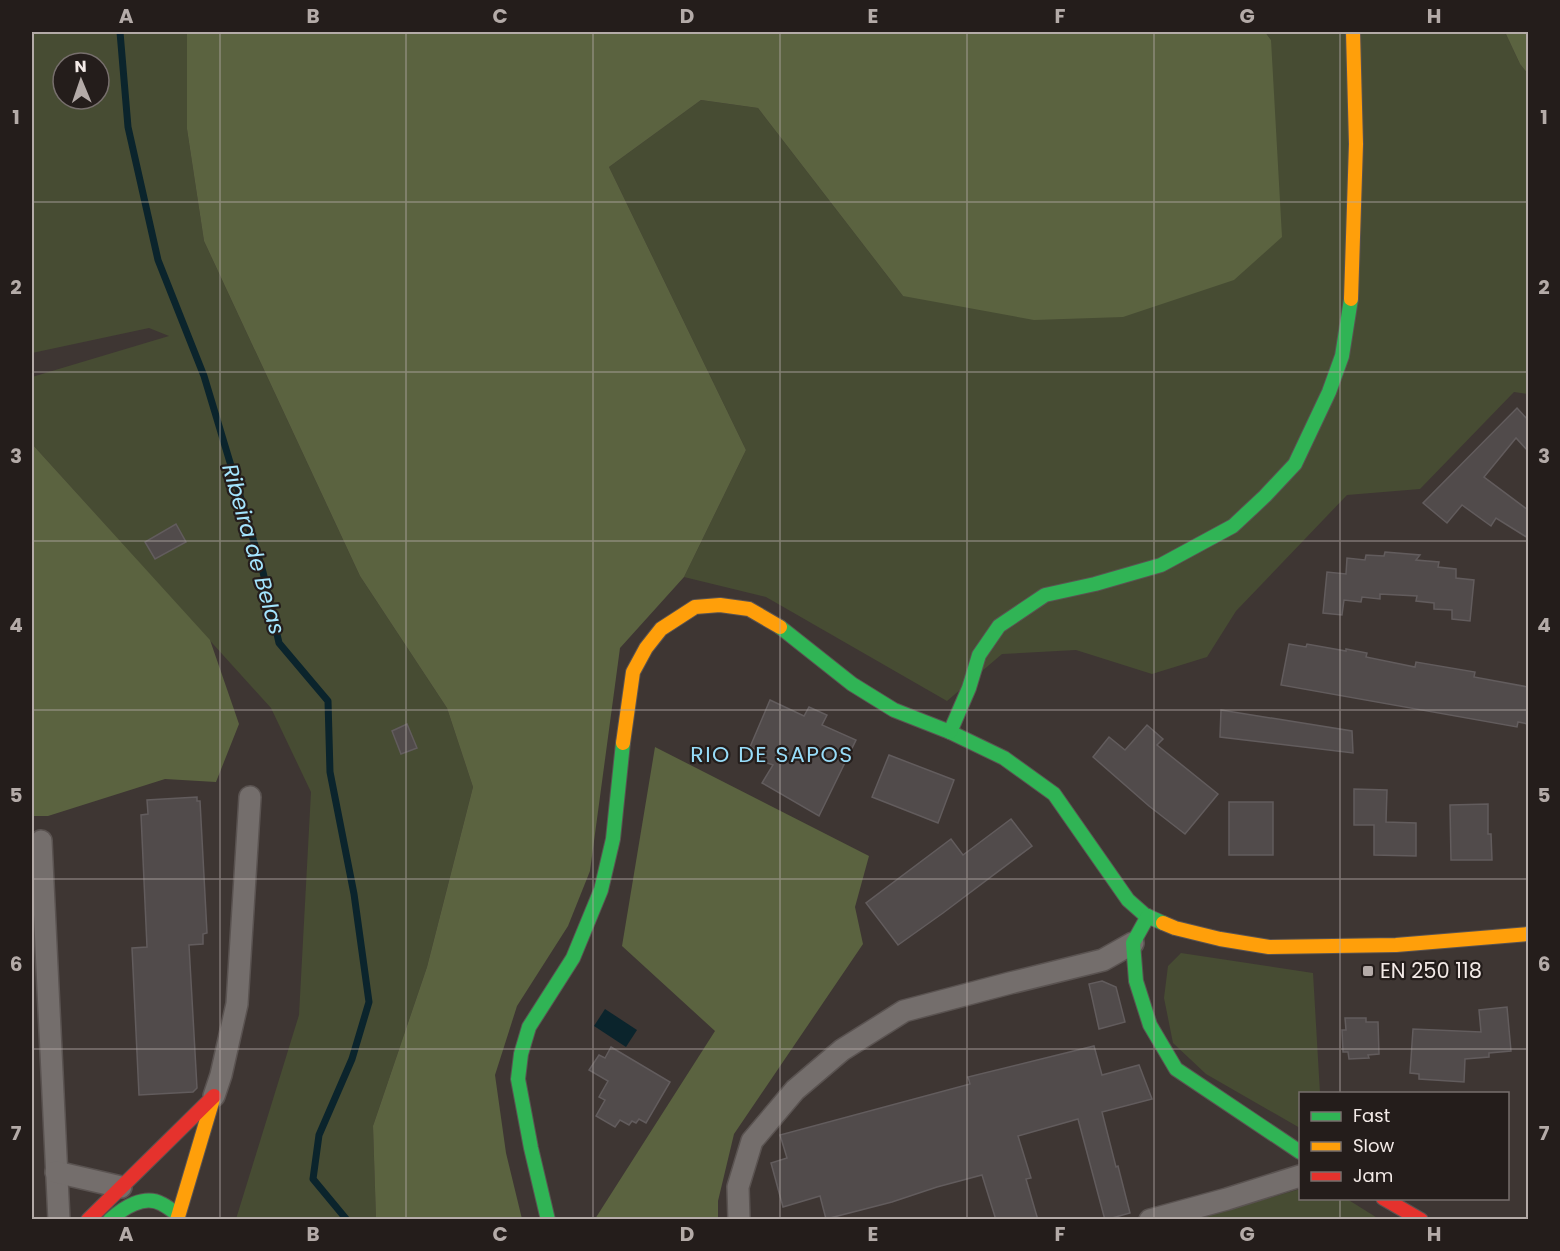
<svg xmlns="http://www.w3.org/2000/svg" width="1560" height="1251" viewBox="0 0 1560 1251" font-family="Poppins,sans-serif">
<rect width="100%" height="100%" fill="#3e3633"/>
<g fill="#474c33" fill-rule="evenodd">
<path d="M32,32H187V129L204,241L360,576L447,708L473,787L427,967L373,1126L376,1219H236L299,1015L311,792L271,708L32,444V377L169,336L149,328L32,353ZM63,63H99V99H63Z"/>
<path d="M1265,32H1505L1520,64L1528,74V394L1514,392L1420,489L1347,495L1236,611L1207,657L1152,674L1076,650L1002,654L947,701L766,597L684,577L746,450L609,167L701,100L758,108L903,296L1271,40Z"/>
<path d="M1181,953L1313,973L1320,1093L1300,1094V1128L1206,1074L1173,1043L1164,998L1168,966Z"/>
<path d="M1300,1189V1198L1347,1199L1379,1219L1194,1220Z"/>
</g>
<g fill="#5b6340">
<path d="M187,32H1265L1271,40L1282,237L1234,280L1123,317L1034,320L903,296L758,108L701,100L609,167L746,450L684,577L620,648L590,871L568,926L517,1006L495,1075L506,1153L522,1219H376L373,1126L427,967L473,787L447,708L360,576L204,241L187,129Z"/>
<path d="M1505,32H1528V74L1520,64Z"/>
<path d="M32,444L210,640L239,724L216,782L165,779L48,816H32Z"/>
<path d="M655,747L869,856L855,907L863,944L734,1134L718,1201V1219H595L715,1031L622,946Z"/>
</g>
<path fill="#0b242c" d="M605,1009L637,1030L626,1047L594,1026Z"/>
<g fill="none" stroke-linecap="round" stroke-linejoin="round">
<path stroke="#0b242c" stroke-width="7" d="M120,32L128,127L158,260L204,376L263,572L279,643L328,701L330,772L354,894L369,1002L352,1059L319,1135L313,1179L347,1220"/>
</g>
<g fill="#514b4b" stroke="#625c5d" stroke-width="1.5">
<path d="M1517,408L1528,420V451L1516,438L1484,477L1528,510V538L1496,518L1491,526L1462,505L1447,523L1423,503Z"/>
<path d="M176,524L186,542L155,559L145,542Z"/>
<path d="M1385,552L1420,555L1416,560L1439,562L1438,567L1456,569V578L1474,580L1470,621L1452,619V610L1434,609V603L1416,601L1417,596L1380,594V599L1362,597L1361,602L1344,600L1342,615L1323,613L1327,572L1346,574L1347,558L1365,560L1366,555L1384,556Z"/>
<path d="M1289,644L1306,647L1307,644L1346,651V649L1367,653L1366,657L1415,667L1416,662L1475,672L1474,677L1528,687V724L1518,722L1517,727L1281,685Z"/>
<path d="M770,700L804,716L809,707L827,715L822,725L856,740L819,816L762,783L773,765L759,760L762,752L750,747Z"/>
<path d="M1221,710L1352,731L1353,753L1220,737Z"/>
<path d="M407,724L417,748L401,754L392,731Z"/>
<path d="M1147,725L1163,739L1157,745L1218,794L1185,834L1149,806L1093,757L1109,737L1125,750Z"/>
<path d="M889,755L954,780L938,823L872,797Z"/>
<path d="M1354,789L1387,790L1386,822L1416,823V856L1374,855V825H1354Z"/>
<path d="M197,797V801H200L207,933L203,934V944L189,945L197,1088L193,1092L139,1095L132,948L147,947L141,815L148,814L147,800Z"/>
<rect x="1229" y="802" width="44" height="53"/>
<path d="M1488,804V834H1491L1492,860H1451L1450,805Z"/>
<path d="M1011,819L1032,846L943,913L898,945L866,903L951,839L963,855Z"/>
<path d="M1102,981L1116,987L1125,1022L1099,1029L1089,984Z"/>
<path d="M1507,1007L1511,1051L1489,1053V1057L1465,1059L1464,1082L1419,1079V1074L1410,1073L1413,1029L1481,1032L1479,1010Z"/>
<path d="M1345,1018H1366V1022H1378L1379,1054L1368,1055L1369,1058L1349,1059L1348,1052H1343L1342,1030H1346Z"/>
<path d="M1094,1046L1102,1075L1139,1065L1152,1099L1102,1112L1116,1167L1118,1166L1130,1213L1105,1220L1078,1119L1018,1136L1031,1178L1026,1179L1038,1220H996L982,1175L937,1187L892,1202L826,1219L820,1196L783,1207L771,1163L787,1158L780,1135L970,1084L968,1077Z"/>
<path d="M611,1047L670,1082L646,1123L639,1119L636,1123L632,1121L629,1125L620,1120L615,1127L596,1116L605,1100L599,1097L608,1081L589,1070L599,1055L605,1058Z"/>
</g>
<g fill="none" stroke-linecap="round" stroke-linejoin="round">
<defs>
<g id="street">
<path d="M41,841L59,1220"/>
<path d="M214,1096L221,1075L237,1004L250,797"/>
<path d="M56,1172L121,1187"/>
<path d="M739,1220L738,1187L752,1141L795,1090L842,1050L904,1011L1010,983L1103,960L1133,943"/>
<path d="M1150,1220L1227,1199L1300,1176"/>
</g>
<g id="fast">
<path d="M780,627L852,684L894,710L950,732L1004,758L1054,794L1128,900L1145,915L1163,923"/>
<path d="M950,732L969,688L979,655L999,626L1045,595L1095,584L1161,565L1233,526L1265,496L1295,464L1329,392L1342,356L1351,299"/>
<path d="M1148,916L1133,943L1136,981L1150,1025L1176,1069L1300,1152"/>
<path d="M110,1220C123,1208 144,1194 162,1204C168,1207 173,1211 178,1215"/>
<path d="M548,1220L531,1148L518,1079L521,1054L529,1027L573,958L601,890L613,839L623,743"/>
</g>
<g id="slow">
<path d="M1351,299L1356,144L1353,32"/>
<path d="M623,743L633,672L646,648L661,629L695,607L720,605L749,609L780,627"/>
<path d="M1163,923L1175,928L1220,939L1269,947L1396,945L1528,934"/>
<path d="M177,1220L213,1099"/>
</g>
<g id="jam">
<path d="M1383,1198L1421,1220"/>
<path d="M88,1220L214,1096"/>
</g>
</defs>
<use href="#street" stroke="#5a5351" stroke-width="24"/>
<use href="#fast" stroke="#5a5351" stroke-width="16"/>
<use href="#slow" stroke="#5a5351" stroke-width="16"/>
<use href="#jam" stroke="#5a5351" stroke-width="16"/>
<use href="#street" stroke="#746e6c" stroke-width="21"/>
<use href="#fast" stroke="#30b455" stroke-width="14"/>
<use href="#slow" stroke="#ff9f0a" stroke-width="14"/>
<use href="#jam" stroke="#e5322d" stroke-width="14"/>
</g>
<path fill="none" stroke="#b4aba8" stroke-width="1.5" stroke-opacity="0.55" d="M220,32V1220M406,32V1220M593,32V1220M780,32V1220M967,32V1220M1154,32V1220M1340,32V1094M32,202H1528M32,372H1528M32,541H1528M32,710H1528M32,879H1528M32,1049H1528M1340,1198V1220"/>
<rect fill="#b4aba8" stroke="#241d1b" stroke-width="2" x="1362" y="965" width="12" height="12" rx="3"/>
<g text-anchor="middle" stroke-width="4.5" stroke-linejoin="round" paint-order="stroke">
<g font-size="21" fill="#f3eae7" stroke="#241d1b" text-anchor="start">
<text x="1380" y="978">EN 250 118</text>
</g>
<g font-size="22" font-style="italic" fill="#a4e5fe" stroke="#241d1b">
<text transform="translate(254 549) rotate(74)" y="8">Ribeira de Belas</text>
</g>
<g font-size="22" letter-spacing="1.5" fill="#97dcf9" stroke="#241d1b">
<text x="772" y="762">RIO DE SAPOS</text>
</g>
</g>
<rect width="1560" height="1251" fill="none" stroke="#241d1b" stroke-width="66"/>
<rect x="1299" y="1092" width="210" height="108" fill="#241d1b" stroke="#776f6d" stroke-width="1.5"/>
<rect x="1311" y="1112" width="30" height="9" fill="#30b455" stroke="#776f6d" stroke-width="1.5"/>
<text x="1353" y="1122" font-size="18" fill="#f3eae7">Fast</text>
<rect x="1311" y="1142" width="30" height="9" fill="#ff9f0a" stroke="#776f6d" stroke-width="1.5"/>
<text x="1353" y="1152" font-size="18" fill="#f3eae7">Slow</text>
<rect x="1311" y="1172" width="30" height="9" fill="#e5322d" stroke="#776f6d" stroke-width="1.5"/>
<text x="1353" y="1182" font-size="18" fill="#f3eae7">Jam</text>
<g transform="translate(81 81) rotate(358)"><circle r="28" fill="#241d1b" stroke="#776f6d" stroke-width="1.5"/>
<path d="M0-4.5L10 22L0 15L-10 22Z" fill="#b4aba8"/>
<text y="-9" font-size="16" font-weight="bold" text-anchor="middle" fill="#f3eae7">N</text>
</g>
<rect x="33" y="33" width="1494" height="1185" fill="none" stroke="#b4aba8" stroke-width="2"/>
<g font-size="20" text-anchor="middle" font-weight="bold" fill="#b4aba8">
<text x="126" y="23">A</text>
<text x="313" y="23">B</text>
<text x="500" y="23">C</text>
<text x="687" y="23">D</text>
<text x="873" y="23">E</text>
<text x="1060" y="23">F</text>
<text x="1247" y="23">G</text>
<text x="1434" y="23">H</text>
<text x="16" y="124">1</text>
<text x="1544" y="124">1</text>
<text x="16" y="294">2</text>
<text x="1544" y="294">2</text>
<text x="16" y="463">3</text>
<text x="1544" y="463">3</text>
<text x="16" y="632">4</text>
<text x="1544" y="632">4</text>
<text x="16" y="802">5</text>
<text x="1544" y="802">5</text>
<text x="16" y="971">6</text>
<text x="1544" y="971">6</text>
<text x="16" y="1140">7</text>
<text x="1544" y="1140">7</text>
<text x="126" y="1241">A</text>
<text x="313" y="1241">B</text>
<text x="500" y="1241">C</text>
<text x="687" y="1241">D</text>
<text x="873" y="1241">E</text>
<text x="1060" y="1241">F</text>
<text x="1247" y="1241">G</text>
<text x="1434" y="1241">H</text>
</g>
</svg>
